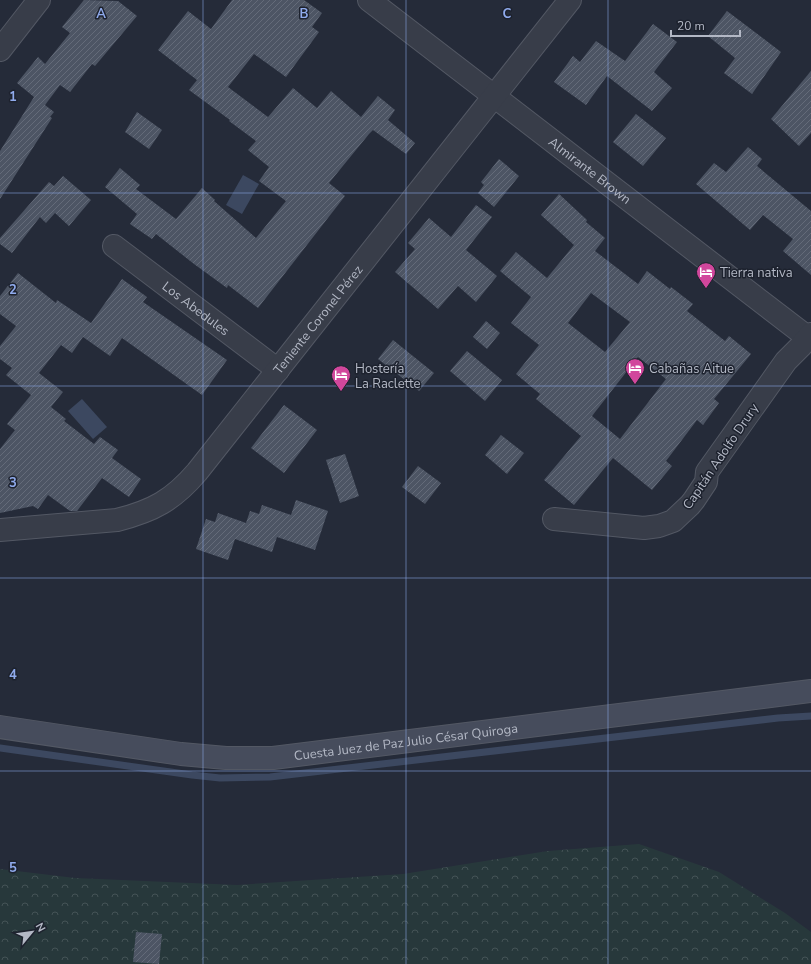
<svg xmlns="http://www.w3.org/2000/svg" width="811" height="964" viewBox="0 0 811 964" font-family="'Nunito Sans',sans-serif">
<defs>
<pattern id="forest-crowns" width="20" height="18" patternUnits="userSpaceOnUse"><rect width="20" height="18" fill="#27383b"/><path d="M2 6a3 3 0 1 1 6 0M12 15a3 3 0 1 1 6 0" fill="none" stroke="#445356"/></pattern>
<pattern id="building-hatch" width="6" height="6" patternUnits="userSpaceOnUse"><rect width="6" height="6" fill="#4d5564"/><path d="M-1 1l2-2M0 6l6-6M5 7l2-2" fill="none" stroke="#646b79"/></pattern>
</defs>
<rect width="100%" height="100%" fill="#252b39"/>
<path fill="url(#forest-crowns)" d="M639,844L719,872L785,913L811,932V964H0V869L75,878L237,885L403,874L548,851Z"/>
<g fill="#3c4860">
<path d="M243,175L259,184L242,214L226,205Z"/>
<path d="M82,399L107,427L93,439L68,411Z"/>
</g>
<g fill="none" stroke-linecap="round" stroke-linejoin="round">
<path stroke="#3c4860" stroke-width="7" d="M0,748L192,775L220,778L270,777L778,718L811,716"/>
</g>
<g fill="url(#building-hatch)" fill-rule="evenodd">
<path d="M84,0L118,1L137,16L95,66L92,64L70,92L60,85L45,105L54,112L50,117L52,118L0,199V151L34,97L17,83L38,57L45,64L70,33L62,27Z"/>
<path d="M232,0H304L322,13L312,27L319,32L286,77L254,54L228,87L268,117L293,88L317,108L331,91L361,117L378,96L395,110L388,120L415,143L406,154L373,130L369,134L329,183L345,196L258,308L228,285L227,288L194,264L156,234L152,239L130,224L137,214L105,187L120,168L140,185L136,189L176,219L202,188L215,200L214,201L256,238L286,201L259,181L269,167L248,150L256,141L229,121L230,120L189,90L197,80L158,50L188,11L211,29Z"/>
<path d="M727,11L781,52L752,94L724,73L735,58L708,36Z"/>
<path d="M653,24L677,42L654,72L672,88L652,111L607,76L586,105L554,82L573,56L580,62L596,41L625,61Z"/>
<path d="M811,71V133L799,146L771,119Z"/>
<path d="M137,112L162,130L149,149L125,132Z"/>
<path d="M636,114L666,138L643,166L613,142Z"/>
<path d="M748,147L762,159L757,166L811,211V275L783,251L793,239L763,215L750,230L696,184L714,163L726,172Z"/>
<path d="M499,159L519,176L494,207L478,193L484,185L481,182Z"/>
<path d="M63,176L91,200L69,226L55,213L46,223L40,217L12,253L0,244V238L49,182L54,186Z"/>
<path d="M559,194L587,220L586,222L605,238L595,251L638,284L647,271L670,289L671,287L693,304L687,311L725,341L729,336L751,354L714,399L719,403L703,425L697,420L666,461L672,466L652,490L613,458L574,505L544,480L581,436L536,399L540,394L516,374L539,345L511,323L531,297L500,271L516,252L547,278L574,245L541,215ZM591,293L630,322L605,352L568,323ZM638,357L666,379L620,439L592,416Z"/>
<path d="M476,205L492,217L466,250L497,276L476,302L458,286L438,309L395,272L415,249L408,243L429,218L451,237Z"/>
<path d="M18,273L56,303L57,300L91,323L122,279L147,297L143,302L227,360L202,395L122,338L110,356L83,337L72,353L61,345L39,373L63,392L51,407L66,419L64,421L94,444L100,437L118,450L112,458L141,479L129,497L102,478L77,511H70L48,495L38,509L33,506L0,513V449L15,430L7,424L31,395L6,375L12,368L0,359V346L16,326L0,314V296Z"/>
<path d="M486,321L500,333L487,349L473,337Z"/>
<path d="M393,340L434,373L419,391L378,359Z"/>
<path d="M467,351L502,380L485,401L450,371Z"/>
<path d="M284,405L317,430L284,473L251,448Z"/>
<path d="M501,435L524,453L507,474L485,455Z"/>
<path d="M345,454L359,496L340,503L326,460Z"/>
<path d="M418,466L441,483L425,504L402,487Z"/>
<path d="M296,500L328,511L315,550L277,537L272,552L235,539L228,560L196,549L206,519L215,522L218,513L246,523L250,511L259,514L262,505L291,515Z"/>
<path d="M136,932L162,934L159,964L133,962Z"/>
</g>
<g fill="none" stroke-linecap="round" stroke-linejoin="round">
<defs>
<g id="street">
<path id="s1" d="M369,0L811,340"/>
<path d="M0,50L39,0"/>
<path id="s2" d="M114,246L278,370"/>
<path d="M554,519L644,528L659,526L673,521L690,505L694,500L706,482L707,472L786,361L801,346L811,334"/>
<path id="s3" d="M0,530L117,520C153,511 173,500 197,472L570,0"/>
</g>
<g id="secondary">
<path id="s4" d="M0,727L181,754L226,758H273L811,691"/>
</g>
</defs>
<use href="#street" stroke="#535864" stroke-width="24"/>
<use href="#secondary" stroke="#535864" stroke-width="24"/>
<use href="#street" stroke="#383d49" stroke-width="22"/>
<use href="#secondary" stroke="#464c5c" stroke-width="22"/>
</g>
<path fill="none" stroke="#90abed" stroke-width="1" stroke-opacity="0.55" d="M203,0V964M406,0V964M608,0V964M0,193H811M0,386H811M0,578H811M0,771H811"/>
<defs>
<symbol id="hotel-pin" viewBox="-11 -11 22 30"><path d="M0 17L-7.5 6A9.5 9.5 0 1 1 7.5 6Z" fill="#d1479c" stroke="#1d222e"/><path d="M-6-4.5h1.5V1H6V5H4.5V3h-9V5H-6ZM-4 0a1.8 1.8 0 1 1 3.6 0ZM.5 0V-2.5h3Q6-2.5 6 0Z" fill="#fff"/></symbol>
</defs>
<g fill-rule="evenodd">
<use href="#hotel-pin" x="695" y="261" width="22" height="30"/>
<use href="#hotel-pin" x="624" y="357" width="22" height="30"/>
<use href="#hotel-pin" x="330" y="364" width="22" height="30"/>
</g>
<g text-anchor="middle" stroke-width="3" stroke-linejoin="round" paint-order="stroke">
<g font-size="13" fill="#b3b8c5" stroke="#1d222e">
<text dy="5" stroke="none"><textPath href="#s1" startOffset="279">Almirante Brown</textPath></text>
<text dy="5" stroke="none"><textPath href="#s2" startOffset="103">Los Abedules</textPath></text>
<text dy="5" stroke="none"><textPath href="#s3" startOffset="407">Teniente Coronel Pérez</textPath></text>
<text transform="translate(720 456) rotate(-56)" y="5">Capitán Adolfo Drury</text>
<text dy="5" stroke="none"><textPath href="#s4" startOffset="409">Cuesta Juez de Paz Julio César Quiroga</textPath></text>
</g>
<g font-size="13" fill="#b3b8c5" stroke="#1d222e" text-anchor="start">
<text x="720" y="277">Tierra nativa</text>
<text x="355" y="373">Hostería<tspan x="355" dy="15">La Raclette</tspan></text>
<text x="649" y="373">Cabañas Aitue</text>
</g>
</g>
<g font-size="13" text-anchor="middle" font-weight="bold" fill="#90abed" stroke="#1d222e" stroke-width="3" stroke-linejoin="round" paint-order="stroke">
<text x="101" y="18">A</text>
<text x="304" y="18">B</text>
<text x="507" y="18">C</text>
<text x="13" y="101">1</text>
<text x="13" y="294">2</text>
<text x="13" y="487">3</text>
<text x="13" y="679">4</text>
<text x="13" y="872">5</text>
</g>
<g transform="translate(32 932) rotate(61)" stroke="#1d222e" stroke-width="3" paint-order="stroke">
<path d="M0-3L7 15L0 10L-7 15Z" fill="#b3b8c5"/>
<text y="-6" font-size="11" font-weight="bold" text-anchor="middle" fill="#b3b8c5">N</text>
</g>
<path d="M671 30v6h69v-6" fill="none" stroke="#b3b8c5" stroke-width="2"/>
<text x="677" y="30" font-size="12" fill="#b3b8c5" stroke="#1d222e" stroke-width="3" paint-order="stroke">20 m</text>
</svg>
